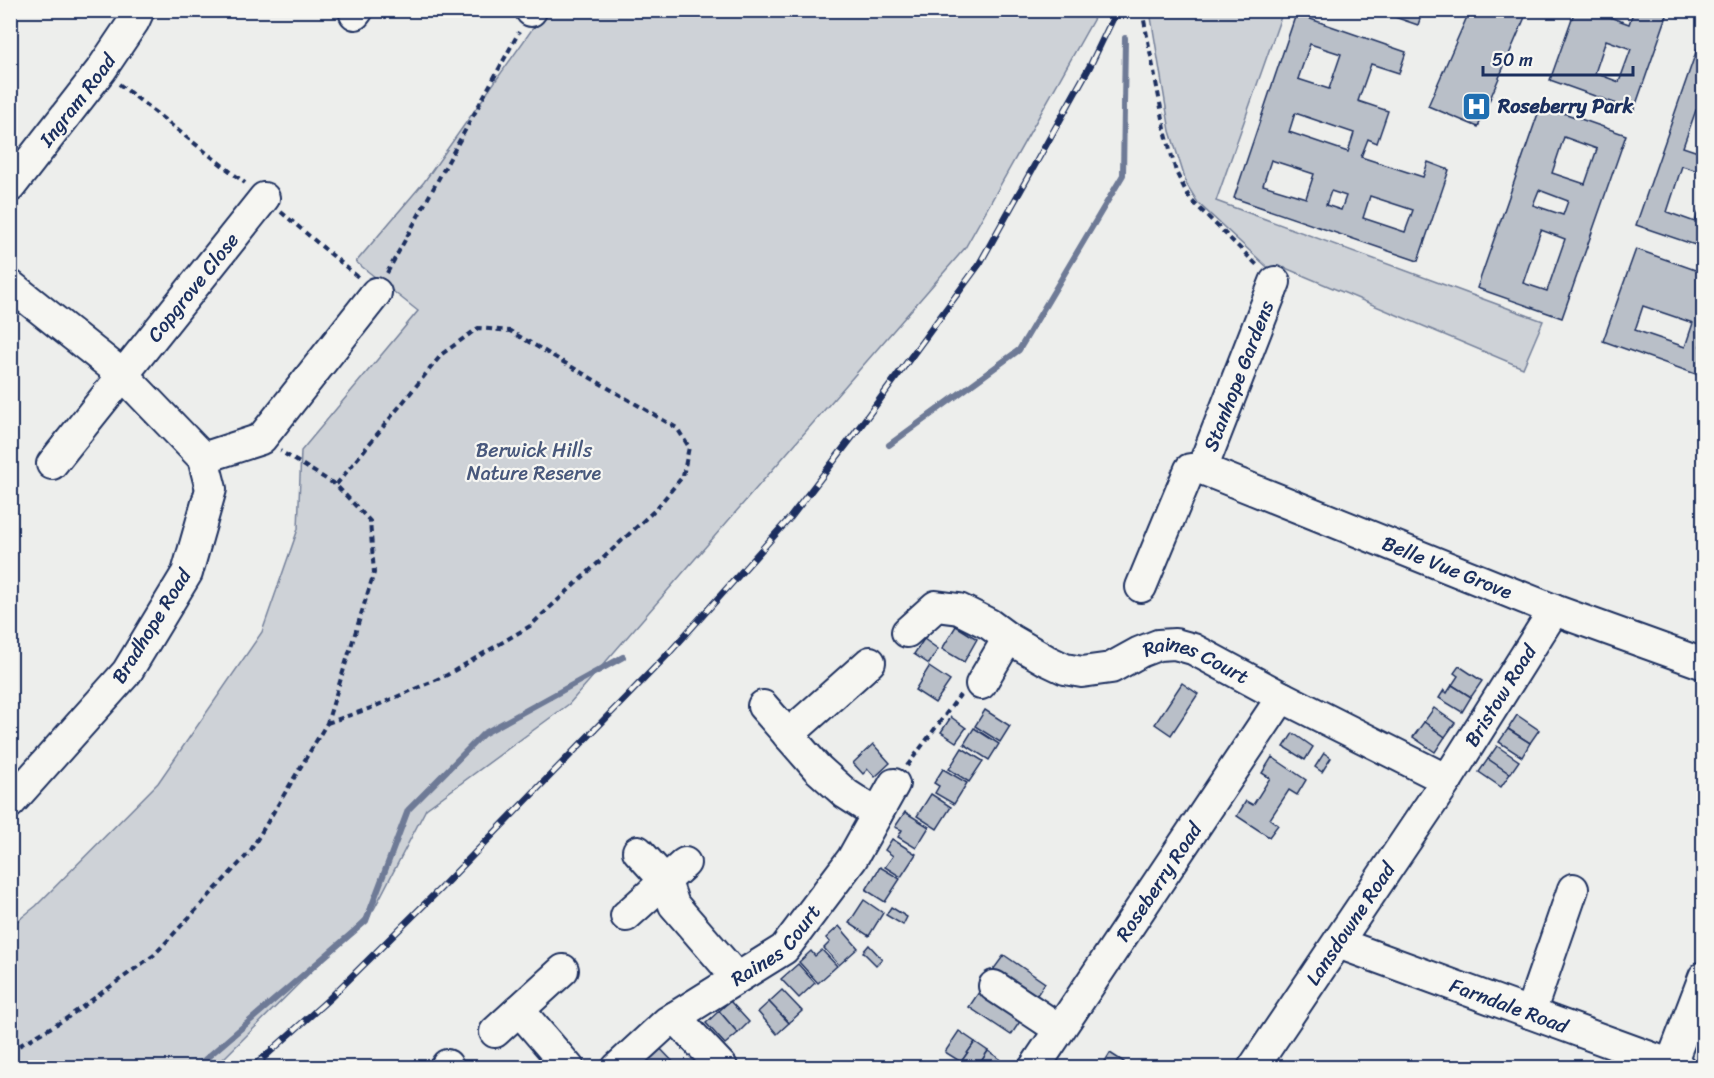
<svg xmlns="http://www.w3.org/2000/svg" width="1714" height="1078" viewBox="0 0 1714 1078" font-family="Sriracha,sans-serif">
<rect width="100%" height="100%" fill="#edeeec"/>
<filter id="ink" filterUnits="userSpaceOnUse"><feTurbulence type="fractalNoise" baseFrequency=".0167" numOctaves="2"/><feDisplacementMap in="SourceGraphic" scale="12" xChannelSelector="R" yChannelSelector="G"/><feConvolveMatrix kernelMatrix="1 2 1 2 8 2 1 2 1" color-interpolation-filters="sRGB"/></filter>
<g filter="url(#ink)">
<g fill="#ced2d7" stroke="#74809a" stroke-width="1.5">
<path d="M545,11H1098L965,248L569,704L426,809L374,909L215,1067L11,1068V926L36,906L158,783L262,632L298,529L301,451L418,311L356,262L424,182Z"/>
<path d="M1150,11H1283L1216,201L1543,321L1523,368L1283,267L1279,278L1198,203L1187,185L1170,131Z"/>
</g>
<g fill="none" stroke-linecap="round" stroke-linejoin="round">
<g stroke="#6e7a96" stroke-width="6">
<path d="M1074,10L1077,15"/>
<path d="M889,445L1019,350L1123,175L1125,38"/>
<path d="M195,1068L366,921L408,810L483,734L623,657"/>
</g>
</g>
<g fill="#b9bfc8" stroke="#1b2f5e" stroke-width="1.5" fill-rule="evenodd">
<path d="M1374,10H1423L1418,25Z"/>
<path d="M1470,10H1528L1478,127L1428,106Z"/>
<path d="M1575,10H1605L1604,15L1629,24L1634,10H1669L1634,110L1550,80ZM1606,40L1631,49L1619,82L1595,73Z"/>
<path d="M1296,14L1406,52L1399,73L1371,64L1358,101L1388,111L1377,143L1368,139L1361,157L1423,177L1428,162L1449,170L1418,261L1234,198ZM1310,44L1341,54L1329,89L1298,79ZM1295,113L1354,133L1348,152L1289,132ZM1271,160L1314,174L1306,198L1263,185ZM1331,191L1346,196L1341,210L1326,205ZM1370,196L1413,210L1405,232L1363,218Z"/>
<path d="M1704,29V113L1696,110L1683,147L1704,154V173L1682,166L1667,212L1695,222L1704,198V248L1636,225Z"/>
<path d="M1541,105L1626,135L1562,318L1477,288ZM1564,137L1597,149L1585,184L1552,173ZM1539,190L1568,201L1563,215L1533,205ZM1541,230L1565,239L1547,291L1523,283Z"/>
<path d="M1636,249L1704,273V336L1700,346L1704,347V377L1603,341ZM1643,306L1693,323L1685,347L1635,330Z"/>
<path d="M956,626L977,639L964,662L942,649Z"/>
<path d="M924,639L938,649L929,664L914,654Z"/>
<path d="M1459,666L1482,681L1471,697L1452,685L1458,676L1454,673Z"/>
<path d="M929,667L950,681L935,703L915,690Z"/>
<path d="M1182,683L1198,694L1171,735L1155,724Z"/>
<path d="M1452,685L1471,697L1462,712L1439,698L1444,690L1447,693Z"/>
<path d="M1434,708L1455,723L1445,737L1424,722Z"/>
<path d="M985,710L1010,726L1000,742L975,726Z"/>
<path d="M1517,715L1539,730L1530,743L1508,729Z"/>
<path d="M951,717L966,728L956,742L941,732Z"/>
<path d="M1424,722L1445,737L1435,752L1413,737Z"/>
<path d="M974,728L999,744L989,760L964,744Z"/>
<path d="M1508,729L1530,743L1522,757L1499,742Z"/>
<path d="M1293,733L1313,747L1305,760L1284,747Z"/>
<path d="M873,744L890,763L875,777L868,769L863,774L853,763Z"/>
<path d="M1497,746L1519,761L1510,774L1488,759Z"/>
<path d="M962,748L983,761L969,782L949,769Z"/>
<path d="M1324,753L1331,758L1322,772L1315,767Z"/>
<path d="M1272,757L1306,780L1297,795L1289,790L1270,819L1278,825L1269,837L1237,816L1246,801L1253,805L1270,778L1262,773Z"/>
<path d="M1488,759L1510,774L1501,787L1479,772Z"/>
<path d="M943,769L967,783L954,804L935,793L939,786L934,783Z"/>
<path d="M931,794L951,807L937,829L917,816Z"/>
<path d="M905,812L929,827L916,848L898,837L902,830L895,827Z"/>
<path d="M892,839L916,854L901,877L885,867L893,856L885,850Z"/>
<path d="M880,867L900,879L885,902L866,890Z"/>
<path d="M864,900L883,913L869,936L849,923Z"/>
<path d="M891,907L907,917L903,925L886,915Z"/>
<path d="M839,926L858,948L839,965L824,948L830,942L826,938Z"/>
<path d="M869,945L882,959L876,965L863,952Z"/>
<path d="M822,950L837,966L818,983L799,962L811,951L815,956Z"/>
<path d="M1004,955L1045,983L1035,998L993,970Z"/>
<path d="M798,964L815,983L799,998L781,979Z"/>
<path d="M782,990L802,1011L789,1023L769,1002Z"/>
<path d="M979,992L1021,1020L1011,1035L969,1007Z"/>
<path d="M730,1001L749,1022L738,1033L719,1011Z"/>
<path d="M769,1002L789,1023L777,1034L758,1012Z"/>
<path d="M719,1011L738,1033L725,1044L706,1023Z"/>
<path d="M959,1031L975,1042L961,1062L945,1052Z"/>
<path d="M975,1042L988,1051L977,1068H968L961,1062Z"/>
<path d="M657,1045L678,1067L640,1068L637,1064Z"/>
<path d="M988,1051L1000,1059L994,1068H977Z"/>
<path d="M1110,1053L1124,1062L1120,1067L1121,1068H1101Z"/>
</g>
<g fill="none" stroke-linecap="round" stroke-linejoin="round">
<defs>
<g id="minor">
<path d="M531,10V11"/>
<path d="M355,14L358,10"/>
<path id="s1" d="M10,187L101,70L134,21L139,10"/>
<path d="M10,285L123,375L203,458L211,489L187,573L127,672L10,803"/>
<path d="M203,458L261,439L376,293"/>
<path id="s2" d="M52,464L264,198"/>
<path id="s3" d="M1202,469L1275,282"/>
<path id="s4" d="M1141,587L1190,469H1202L1554,610L1704,664"/>
<path id="s5" d="M907,632L936,606L959,609L989,624L1008,638L1046,660L1065,669L1082,672L1111,668L1140,652L1158,645L1175,644L1193,649L1282,697L1447,780"/>
<path d="M981,684L1008,638"/>
<path d="M763,706L817,768L846,794L877,814"/>
<path d="M788,735L870,662"/>
<path d="M638,851L666,882L674,905L737,978"/>
<path d="M626,916L685,863"/>
<path id="s6" d="M1338,943L1680,1068"/>
<path d="M994,986L1059,1029"/>
<path d="M519,1010L563,970"/>
<path d="M1530,1013L1573,889"/>
<path d="M675,1017L722,1067"/>
<path d="M495,1032L519,1010L569,1068"/>
<path d="M1671,1064L1704,977"/>
<path d="M445,1068L447,1065"/>
<path id="s7" d="M617,1068L667,1022L784,949L852,859L894,784"/>
<path id="s8" d="M1034,1068L1282,697"/>
<path id="s9" d="M1253,1068L1447,780L1554,610"/>
</g>
</defs>
<use href="#minor" stroke="#1b2f5e" stroke-width="34"/>
<g stroke="#1b2f5e" stroke-width="4" stroke-dasharray="6 4.5" stroke-linecap="butt">
<path d="M1142,10L1166,134L1176,172L1190,199L1259,267"/>
<path d="M119,84L245,183"/>
<path d="M281,212L358,277"/>
<path d="M387,273L519,32"/>
<path d="M327,723L371,708L447,675L530,626L656,509L683,476L689,447L677,428L510,331L478,328L442,354L336,485"/>
<path d="M907,766L960,695"/>
<path d="M10,1051L64,1020L154,955L249,853L327,723L374,573L370,521L336,485L280,451"/>
</g>
<use href="#minor" stroke="#f6f6f2" stroke-width="30"/>
<defs>
<path id="rail" d="M252,1068L329,999L440,889L669,653L790,518L853,436L980,263L1090,66L1117,10"/>
</defs>
<use href="#rail" stroke="#1b2f5e" stroke-width="7"/>
<use href="#rail" stroke="#f6f6f2" stroke-width="4.5" stroke-dasharray="14" stroke-linecap="butt"/>
</g>
</g>
<defs>
<symbol id="hospital-square" viewBox="-11 -11 22 22"><rect x="-9" y="-9" width="18" height="18" rx="4" fill="#1f6fb2" stroke="#f6f6f2"/><path d="M-5-5h3v3.5h4V-5h3V5h-3V1.5h-4V5h-3Z" fill="#fff"/></symbol>
</defs>
<g fill-rule="evenodd">
<use href="#hospital-square" x="1460" y="90" width="33" height="33"/>
</g>
<g text-anchor="middle" stroke-width="4.5" stroke-linejoin="round" paint-order="stroke">
<g font-size="20" fill="#1b2f5e" stroke="#f6f6f2">
<text dy="7" stroke="none"><textPath href="#s1" startOffset="110">Ingram Road</textPath></text>
<text dy="7" stroke="none"><textPath href="#s2" startOffset="226">Copgrove Close</textPath></text>
<text dy="7" stroke="none"><textPath href="#s3" startOffset="100">Stanhope Gardens</textPath></text>
<text dy="7" stroke="none"><textPath href="#s4" startOffset="404">Belle Vue Grove</textPath></text>
<text transform="translate(151 626) rotate(-58)" y="7">Bradhope Road</text>
<text dy="7" stroke="none"><textPath href="#s5" startOffset="324">Raines Court</textPath></text>
<text dy="7" stroke="none"><textPath href="#s9" startOffset="447">Bristow Road</textPath></text>
<text dy="7" stroke="none"><textPath href="#s8" startOffset="224">Roseberry Road</textPath></text>
<text dy="7" stroke="none"><textPath href="#s9" startOffset="174">Lansdowne Road</textPath></text>
<text dy="7" stroke="none"><textPath href="#s7" startOffset="202">Raines Court</textPath></text>
<text dy="7" stroke="none"><textPath href="#s6" startOffset="182">Farndale Road</textPath></text>
</g>
<g font-size="20" font-weight="bold" fill="#1b2f5e" stroke="#f6f6f2" text-anchor="start">
<text x="1498" y="113">Roseberry Park</text>
</g>
<g font-size="20" fill="#48587c" stroke="#f6f6f2">
<text x="534" y="457">Berwick Hills<tspan x="534" dy="23">Nature Reserve</tspan></text>
</g>
</g>
<rect width="1714" height="1078" fill="none" stroke="#f6f6f2" stroke-width="36"/>
<rect x="18" y="18" width="1678" height="1042" fill="none" stroke="#1b2f5e" stroke-width="2" filter="url(#ink)"/>
<path d="M1483 66v9h150v-9" fill="none" stroke="#1b2f5e" stroke-width="3"/>
<text x="1492" y="66" font-size="18" fill="#1b2f5e" stroke="#f6f6f2" stroke-width="4.5" paint-order="stroke">50 m</text>
</svg>
